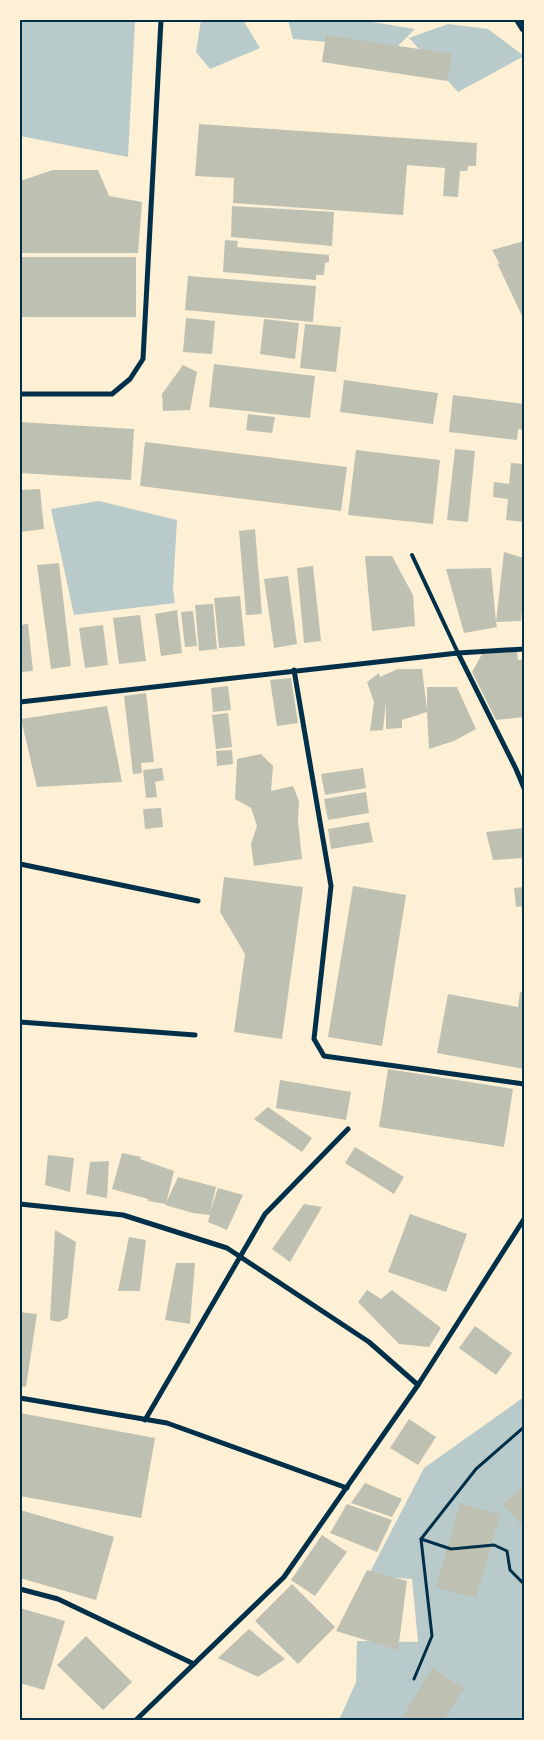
<svg xmlns="http://www.w3.org/2000/svg" width="544" height="1740" viewBox="0 0 544 1740" font-family="Ubuntu,sans-serif">
<rect width="100%" height="100%" fill="#fdf0d5"/>
<g fill="#b9caca">
<path d="M20,20H135L128,157L20,136Z"/>
<path d="M201,20H243L260,48L210,69L196,52Z"/>
<path d="M288,20H360L415,29L396,48L293,39Z"/>
<path d="M448,24L488,29L524,56L458,92L409,38Z"/>
<path d="M99,501L177,520L173,589L175,603L74,615L51,509Z"/>
<path d="M524,1397V1720H339L356,1682L357,1641L418,1642L412,1579L368,1576L424,1468Z"/>
</g>
<g fill="#bec0b2">
<path d="M326,35L452,54L447,81L322,62Z"/>
<path d="M199,124L477,143L476,166H468L467,171H460L458,197L443,196L445,168L407,165L403,215L233,203L234,178L195,176Z"/>
<path d="M53,170H98L109,196L142,202L138,253H20V181Z"/>
<path d="M232,206L334,212L332,246L231,237Z"/>
<path d="M225,240L238,241L237,247L329,255V262L325,263L324,275H316V280L223,272Z"/>
<path d="M524,241V320L497,263L500,264L492,250Z"/>
<rect x="20" y="257" width="116" height="60"/>
<path d="M188,276L316,286L313,322L185,310Z"/>
<path d="M186,318L215,321L212,354L183,352Z"/>
<path d="M264,319L299,323L295,359L260,354Z"/>
<path d="M305,324L341,327L336,372L300,368Z"/>
<path d="M214,364L315,376L310,418L209,407Z"/>
<path d="M183,365L197,372L190,410L163,411L162,394Z"/>
<path d="M344,380L438,393L433,424L340,412Z"/>
<path d="M453,395L524,404V430L518,429L517,440L449,432Z"/>
<path d="M248,414L275,417L272,433L246,430Z"/>
<path d="M20,422L134,429L131,480L20,473Z"/>
<path d="M145,442L347,467L341,511L140,486Z"/>
<path d="M455,449L475,451L468,522L447,520Z"/>
<path d="M356,450L440,460L433,524L348,515Z"/>
<path d="M511,463L524,464V522L506,520L508,499L493,497L494,482L509,484Z"/>
<path d="M40,489L44,529L20,532V490Z"/>
<path d="M255,529L262,614L246,615L239,531Z"/>
<path d="M504,552L524,558V589L521,621L496,622L497,627L464,633L446,569L491,568L496,622Z"/>
<path d="M365,556H392L413,595L415,626L372,631Z"/>
<path d="M59,563L71,666L51,669L37,565Z"/>
<path d="M313,566L321,641L304,643L297,568Z"/>
<path d="M288,576L297,644L274,648L264,579Z"/>
<path d="M240,596L245,646L219,648L214,598Z"/>
<path d="M213,604L217,649L199,651L195,605Z"/>
<path d="M177,610L182,653L161,656L155,614Z"/>
<path d="M193,611L197,646L185,647L181,612Z"/>
<path d="M140,615L146,661L119,664L113,618Z"/>
<path d="M28,624L33,671L20,672V625Z"/>
<path d="M103,625L108,665L85,668L79,628Z"/>
<path d="M517,651L518,660L524,659V717L496,720L472,672L482,654Z"/>
<path d="M398,669H422L427,710V687H457L476,729L454,741L429,749L427,712L402,720V728L386,729V703L383,730L370,731L374,702L367,682L379,673L380,677Z"/>
<path d="M291,678L298,723L277,726L270,680Z"/>
<path d="M228,686L231,710L213,712L211,688Z"/>
<path d="M146,693L154,762L141,763L142,773L133,774L124,696Z"/>
<path d="M107,706L122,782L37,787L21,719Z"/>
<path d="M228,713L232,747L216,749L212,715Z"/>
<path d="M232,750L233,764L217,766L216,751Z"/>
<path d="M261,754L273,766L271,791L293,786L299,801L298,821L302,859L254,866L251,844L257,826L251,808L235,799L237,759Z"/>
<path d="M162,768L164,780L155,782L157,797L146,798L143,770Z"/>
<path d="M363,768L366,788L325,795L321,774Z"/>
<path d="M366,792L369,813L328,820L324,799Z"/>
<path d="M161,808L163,827L145,829L143,809Z"/>
<path d="M369,822L373,842L331,849L328,829Z"/>
<path d="M524,828V858L493,860L486,832Z"/>
<path d="M224,877L303,887L282,1039L234,1032L245,954L220,912Z"/>
<path d="M353,886L406,895L382,1046L328,1037Z"/>
<path d="M524,887V906L516,907L514,888Z"/>
<path d="M520,992L524,993V1069L437,1053L448,994L518,1007Z"/>
<path d="M388,1069L513,1089L504,1147L379,1127Z"/>
<path d="M280,1080L351,1092L346,1120L276,1108Z"/>
<path d="M268,1107L312,1138L302,1152L254,1119Z"/>
<path d="M355,1147L404,1177L394,1194L345,1163Z"/>
<path d="M122,1153L141,1157L140,1159L174,1171L166,1204L148,1201V1199L112,1189Z"/>
<path d="M48,1155L74,1158L70,1192L45,1185Z"/>
<path d="M109,1161L107,1198L86,1194L90,1162Z"/>
<path d="M178,1177L216,1187L210,1212L218,1188L243,1195L227,1230L208,1222L210,1215L193,1213L165,1205Z"/>
<path d="M304,1204L322,1207L290,1262L272,1249Z"/>
<path d="M410,1214L467,1234L446,1292L388,1272Z"/>
<path d="M55,1230L76,1242L68,1318L58,1322L50,1320Z"/>
<path d="M129,1237L146,1240L140,1291H118Z"/>
<path d="M176,1263H195L190,1324L165,1320Z"/>
<path d="M367,1290L381,1299L392,1290L441,1328L429,1347L399,1344L358,1302Z"/>
<path d="M20,1312L37,1314L26,1387L20,1386Z"/>
<path d="M475,1326L512,1353L496,1375L459,1348Z"/>
<path d="M20,1413L155,1438L141,1518L20,1496Z"/>
<path d="M409,1419L436,1437L418,1465L390,1448Z"/>
<path d="M365,1483L402,1499L392,1517L351,1503Z"/>
<path d="M524,1486V1528L503,1504Z"/>
<path d="M460,1503L500,1515L476,1598L436,1587Z"/>
<path d="M347,1504L392,1520L377,1552L330,1533Z"/>
<path d="M20,1510L114,1537L96,1600L20,1578Z"/>
<path d="M322,1535L347,1552L315,1596L291,1580Z"/>
<path d="M367,1570L407,1581L398,1650L336,1631Z"/>
<path d="M292,1584L335,1627L298,1664L255,1621Z"/>
<path d="M20,1608L65,1621L44,1690L20,1683Z"/>
<path d="M249,1629L285,1659L258,1677L218,1658Z"/>
<path d="M86,1636L132,1682L103,1710L57,1665Z"/>
<path d="M432,1668L464,1688L444,1720H401Z"/>
</g>
<g fill="none" stroke-linecap="round" stroke-linejoin="round">
<g stroke="#003049" stroke-width="3">
<path d="M421,1539L451,1549L494,1545L507,1551L510,1570L524,1584"/>
<path d="M414,1679L432,1636L421,1539L476,1469L524,1427"/>
</g>
<path stroke="#003049" stroke-width="4" d="M412,555L458,653"/>
<g stroke="#003049" stroke-width="5">
<path d="M20,394H112L130,379L143,359L161,20"/>
<path d="M458,653L516,769L524,788"/>
<path d="M294,670L331,886L314,1039L324,1056L524,1084"/>
<path d="M20,702L458,653L524,649"/>
<path d="M20,864L198,901"/>
<path d="M20,1022L195,1035"/>
<path d="M20,1204L123,1215L227,1248L369,1342L418,1385"/>
<path d="M20,1398L167,1423L347,1488"/>
<path d="M145,1420L265,1214L348,1129"/>
<path d="M20,1589L58,1599L194,1664"/>
<path d="M136,1720L284,1577L418,1385L524,1219"/>
</g>
<path stroke="#003049" stroke-width="9" d="M519,20L524,28"/>
</g>
<rect width="544" height="1740" fill="none" stroke="#fdf0d5" stroke-width="42"/>
<rect x="21" y="21" width="502" height="1698" fill="none" stroke="#003049" stroke-width="2"/>
</svg>
